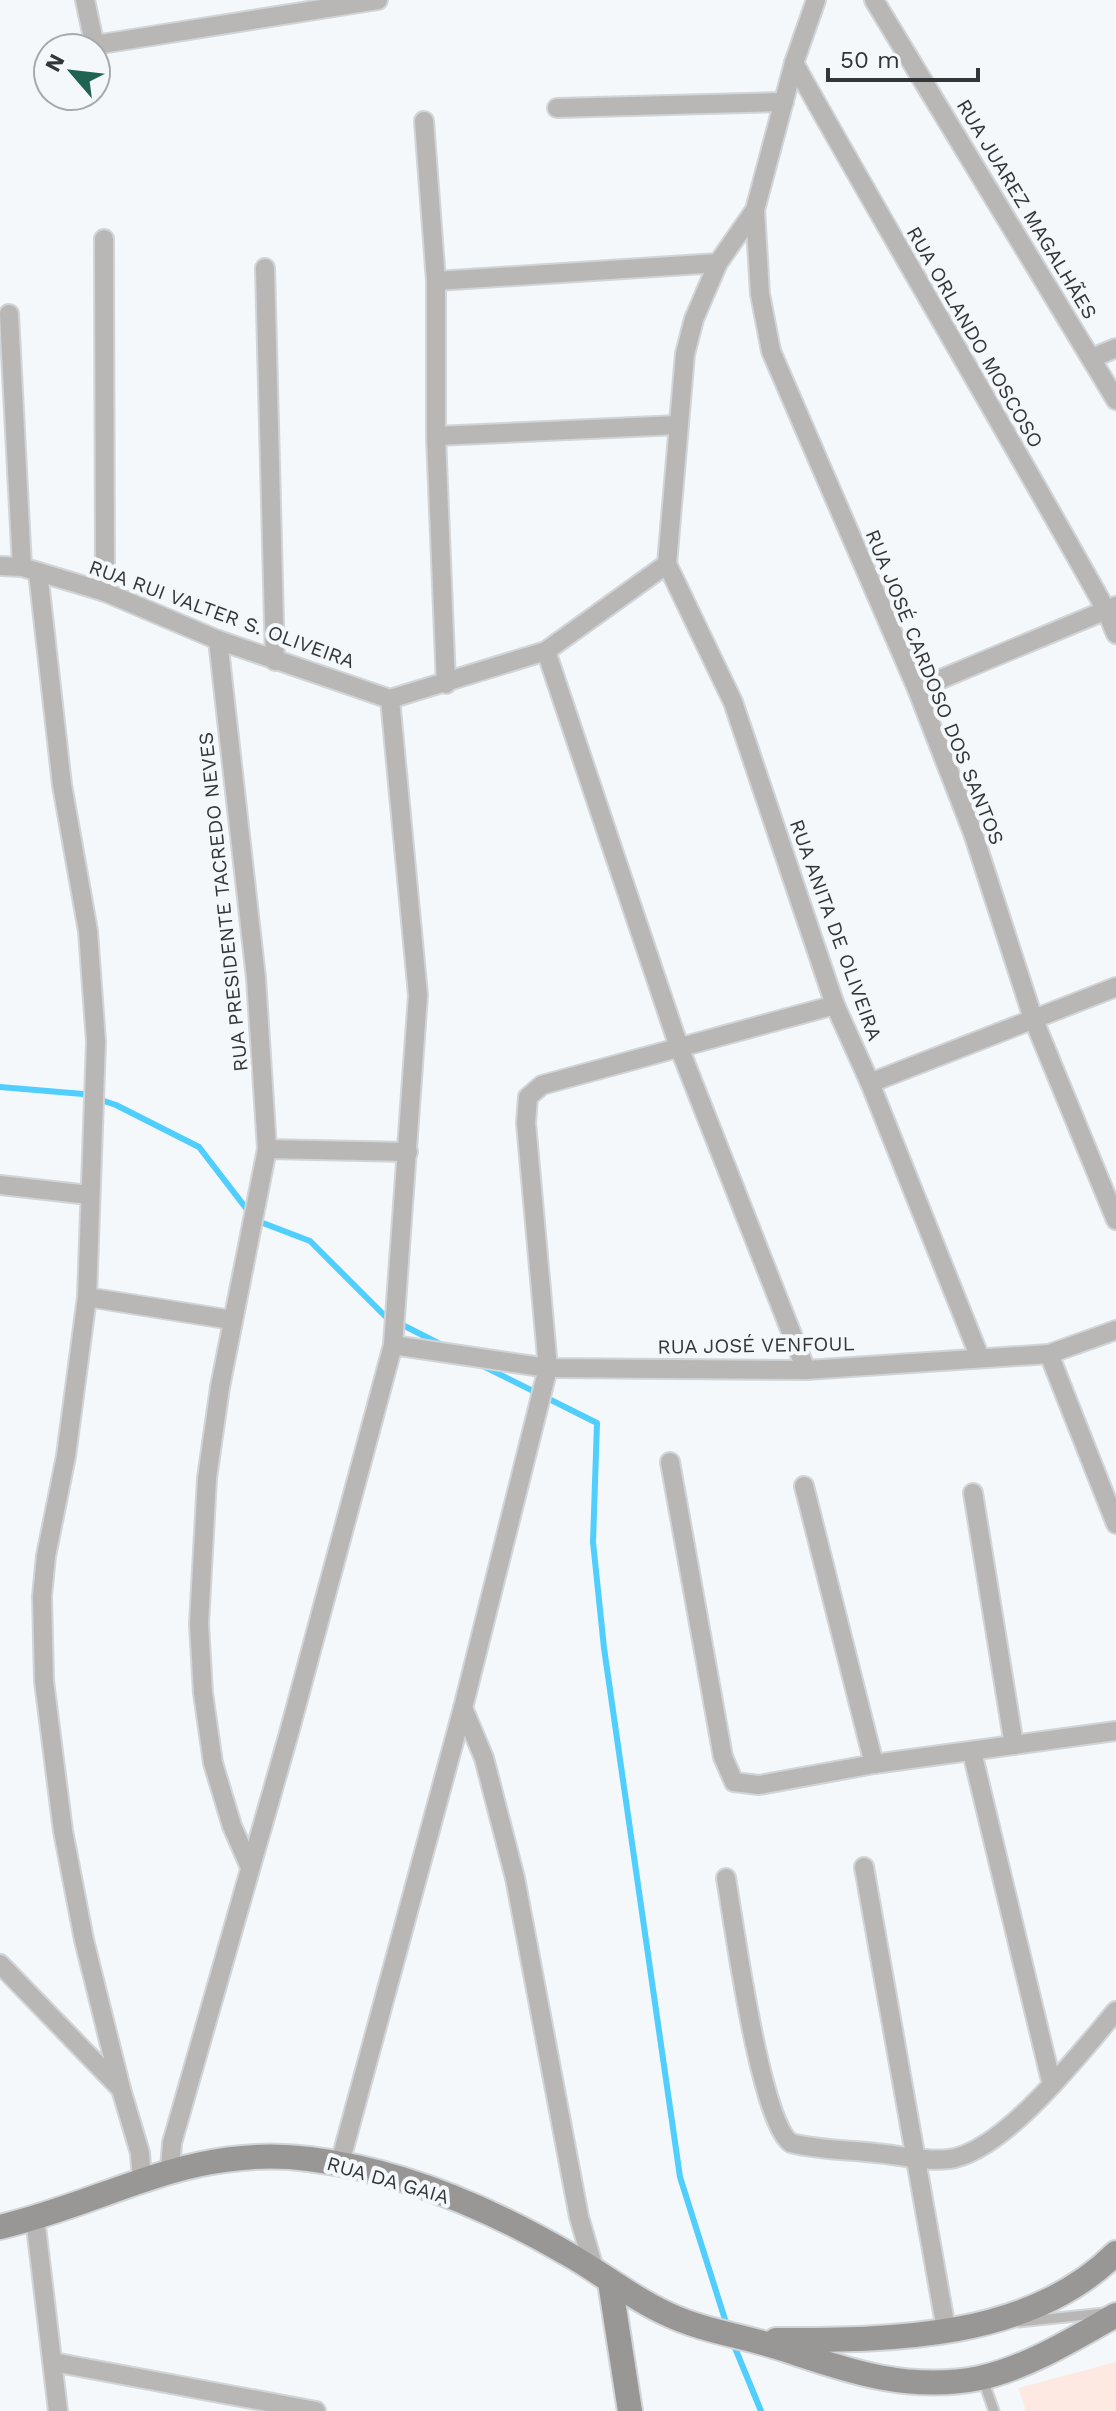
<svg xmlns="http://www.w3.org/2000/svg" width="1116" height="2411" viewBox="0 0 1116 2411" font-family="'Work Sans',sans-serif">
<rect width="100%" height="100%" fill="#f4f8fb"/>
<path fill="#fde9e1" d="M1116,2362V2411H1026L1018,2388Z"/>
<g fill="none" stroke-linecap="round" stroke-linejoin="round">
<g stroke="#50cefe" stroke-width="6">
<path d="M0,1087L83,1094L116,1105L199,1147L255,1220L310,1241L385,1316L442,1345"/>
<path d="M481,1365L597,1423L593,1542L604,1648L680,2177L728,2329"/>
<path d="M733,2343L761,2411"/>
</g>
<defs>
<g id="lane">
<path d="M1019,2322L1104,2313"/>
<path d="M983,2380L994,2411"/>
</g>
<g id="street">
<path d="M85,0L94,42"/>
<path d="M874,0L1116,400"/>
<path d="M76,48L378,0"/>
<path d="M794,63C896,246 1004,426 1106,610L1116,634"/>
<path d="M557,108L784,102"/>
<path d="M424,121L436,281"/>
<path d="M755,210L760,294L771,351L917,689L973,833L1033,1018L1116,1220"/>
<path d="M104,239L105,592"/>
<path d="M265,268L275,661"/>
<path d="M9,314L22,567"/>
<path d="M1092,358L1116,348"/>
<path d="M436,436L678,425"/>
<path d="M667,564L733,702L835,1005L870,1083L980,1358"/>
<path d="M0,566L22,567L105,592L218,640L390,699L546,651L667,564L685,354L694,319L718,263L755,210L794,63L816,0"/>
<path d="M38,572L62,785L88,931L96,1042L87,1297L66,1456L46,1556L42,1596L44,1681L63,1831L84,1940L121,2089"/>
<path d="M218,640L256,978L267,1149L220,1387L207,1478L199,1624L203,1693L213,1763L232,1826L250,1867"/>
<path d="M546,651L679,1047L806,1370"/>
<path d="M446,684L436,436V281L718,263"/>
<path d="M917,689L1116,606"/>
<path d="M870,1083L1116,987"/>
<path d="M267,1149L408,1152"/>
<path d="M0,1185L89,1195"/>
<path d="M87,1297L232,1320"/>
<path d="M393,1345L548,1368L806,1370L1049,1354L1116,1330"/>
<path d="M1049,1354L1116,1524"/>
<path d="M670,1462L723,1757L734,1782L759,1785L874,1764L1116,1731"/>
<path d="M804,1486L874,1764"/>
<path d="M973,1493L1014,1745"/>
<path d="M463,1708L484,1758L515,1878L579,2217L595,2272"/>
<path d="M972,1752L1052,2085"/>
<path d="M864,1867L946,2329"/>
<path d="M726,1878C734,1923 760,2122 791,2143C818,2150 848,2150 876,2153C900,2155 926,2162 949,2159C1004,2152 1081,2052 1116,2011"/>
<path d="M0,1964L121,2089L140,2153L142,2180"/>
<path d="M340,2163L463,1708L548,1368L526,1123L528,1097L542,1085L835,1005"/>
<path d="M170,2169L172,2143L289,1733L393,1345L418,995L390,699"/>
<path d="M35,2218L58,2411"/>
<path d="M53,2362L316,2411"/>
</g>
<g id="secondary">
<path d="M0,2227C110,2201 190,2144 309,2159C401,2170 493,2210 573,2257C604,2275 632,2298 665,2313C704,2332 746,2336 786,2350C850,2372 911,2392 980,2378C1029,2367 1073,2339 1116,2315"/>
<path d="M610,2282L630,2411"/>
<path d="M776,2340C891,2340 1029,2340 1116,2253"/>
</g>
</defs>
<use href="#lane" stroke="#d1d5d8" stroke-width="13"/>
<use href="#street" stroke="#d1d5d8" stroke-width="22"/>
<use href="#secondary" stroke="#d1d5d8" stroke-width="28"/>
<use href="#lane" stroke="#b8b7b5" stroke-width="9"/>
<use href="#street" stroke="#b8b7b5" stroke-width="18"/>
<use href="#secondary" stroke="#999795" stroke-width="24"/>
</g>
<g text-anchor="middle" stroke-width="8" stroke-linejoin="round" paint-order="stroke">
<g font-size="20" fill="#343537" stroke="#f4f8fb">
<text transform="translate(1027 209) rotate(59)" y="7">RUA JUAREZ MAGALHÃES</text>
<text transform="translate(975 337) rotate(60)" y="7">RUA ORLANDO MOSCOSO</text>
<text transform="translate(222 614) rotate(20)" y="7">RUA RUI VALTER S. OLIVEIRA</text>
<text transform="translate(935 687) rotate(68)" y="7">RUA JOSÉ CARDOSO DOS SANTOS</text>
<text transform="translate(223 902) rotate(-96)" y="7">RUA PRESIDENTE TACREDO NEVES</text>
<text transform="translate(836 930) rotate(70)" y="7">RUA ANITA DE OLIVEIRA</text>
<text transform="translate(756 1345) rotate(-1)" y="7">RUA JOSÉ VENFOUL</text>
<text transform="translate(388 2180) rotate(16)" y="7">RUA DA GAIA</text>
</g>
</g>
<g transform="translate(72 72) rotate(298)"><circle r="38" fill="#f4f8fb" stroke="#a7aaad" stroke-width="2"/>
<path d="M0-6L14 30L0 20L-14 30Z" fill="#216352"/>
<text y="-12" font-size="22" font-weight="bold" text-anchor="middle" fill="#343537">N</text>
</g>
<path d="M828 68v12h150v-12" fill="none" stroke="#343537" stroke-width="4"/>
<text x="840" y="68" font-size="24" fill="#343537" stroke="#f4f8fb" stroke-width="6" paint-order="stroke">50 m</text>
</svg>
